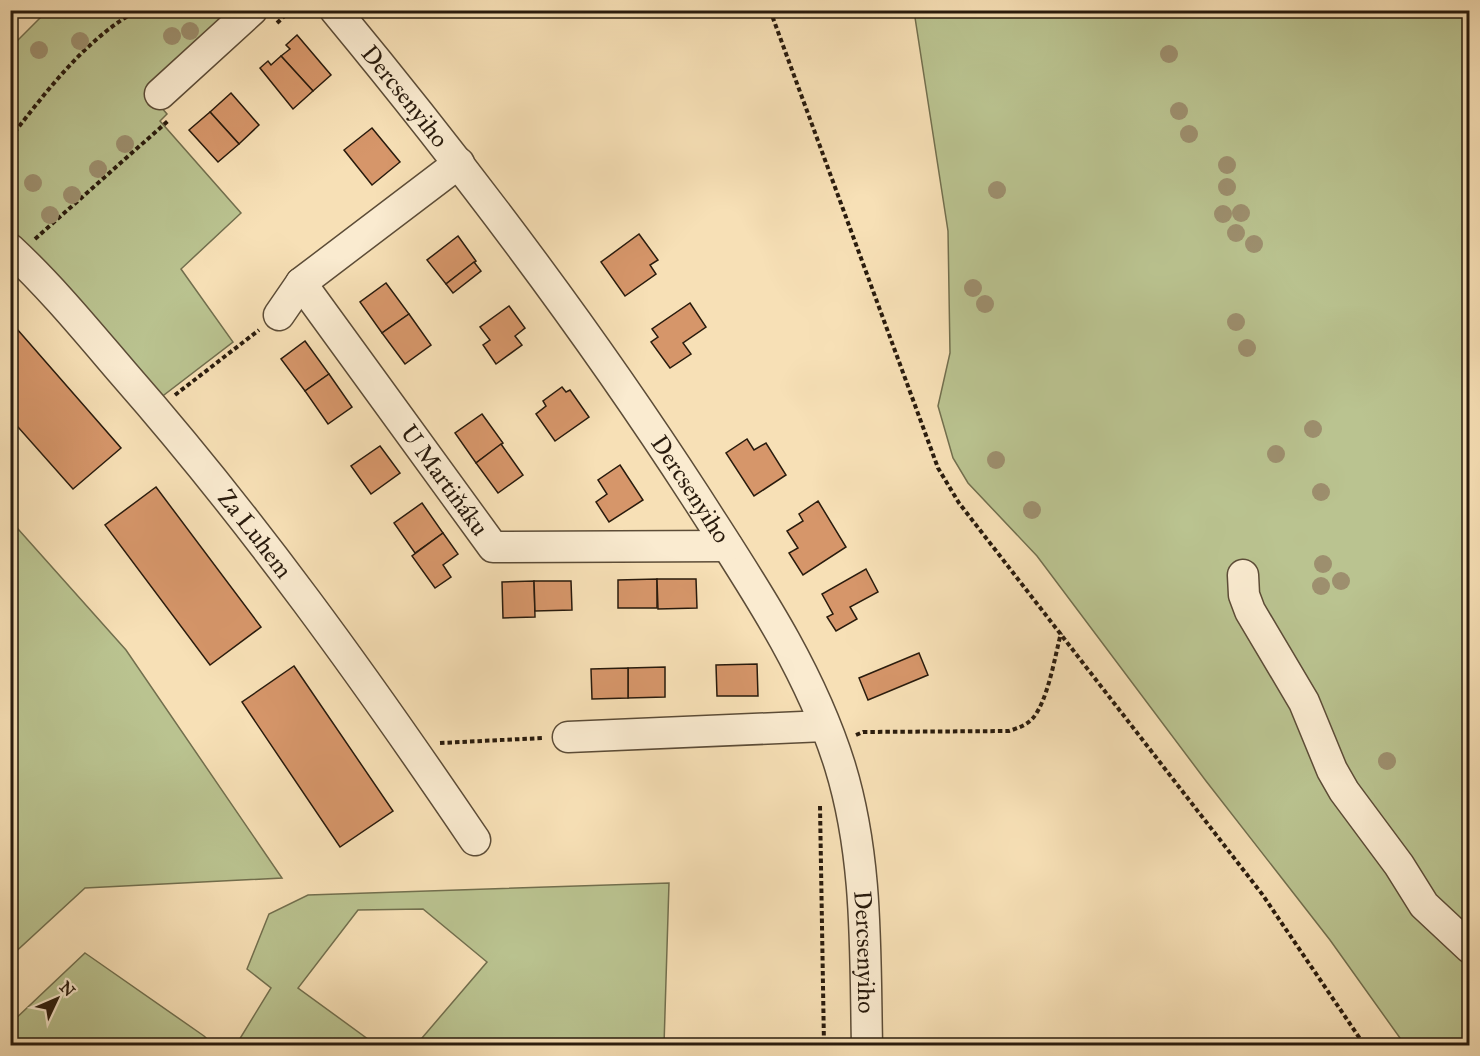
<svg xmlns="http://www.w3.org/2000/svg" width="1480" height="1056" viewBox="0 0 1480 1056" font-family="'IM FELL Great Primer',serif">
<rect width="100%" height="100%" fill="#f7e0b6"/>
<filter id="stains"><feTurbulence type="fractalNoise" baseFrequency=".00333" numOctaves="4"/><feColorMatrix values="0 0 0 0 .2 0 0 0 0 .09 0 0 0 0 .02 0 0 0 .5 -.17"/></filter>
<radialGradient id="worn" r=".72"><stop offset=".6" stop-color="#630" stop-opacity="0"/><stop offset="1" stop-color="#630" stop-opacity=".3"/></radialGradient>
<g fill="#bac390" stroke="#726f4e" stroke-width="1.5">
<path d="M47,11H238L148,92L167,114L160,121L241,213L181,269L233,342L160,398L11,236V47Z"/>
<path d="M914,11H1469V1045H1405L1330,940L1206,781L1037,556L968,483L953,458L938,406L950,353L948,231Z"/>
<path d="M10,520L126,650L282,878L85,888L11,956Z"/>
<path d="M669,883L664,1045H416L487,962L423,909L358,910L298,988L376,1045H236L271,988L247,969L269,914L308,895Z"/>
<path d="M85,953L204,1036L214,1045H11V1023Z"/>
</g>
<g fill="#d6966a" stroke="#291b0d" stroke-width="1.5">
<path d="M297,35L331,75L313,91L281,56L290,49L286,45Z"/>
<path d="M281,56L313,91L293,109L260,68L268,61L271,65Z"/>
<path d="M231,93L259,125L239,144L210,112Z"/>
<path d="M210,112L239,144L218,162L189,130Z"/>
<path d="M372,128L400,162L372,185L344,150Z"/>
<path d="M639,234L658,260L650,265L656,274L625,296L601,262Z"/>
<path d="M458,236L476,261L446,284L427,260Z"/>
<path d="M474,262L481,271L453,293L446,284Z"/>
<path d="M386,283L409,314L382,333L360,302Z"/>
<path d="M690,303L706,327L683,343L691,354L670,368L651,342L658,337L652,329Z"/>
<path d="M509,306L525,328L515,336L522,345L496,364L483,345L490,340L480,327Z"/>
<path d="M409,314L431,345L405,364L382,333Z"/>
<path d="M10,321L121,448L73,489L10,418Z"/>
<path d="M305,341L329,374L305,391L281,359Z"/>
<path d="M329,374L352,407L328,424L305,391Z"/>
<path d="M562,387L566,392L570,390L589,417L555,441L536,414L546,406L543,401Z"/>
<path d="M482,414L503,443L476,463L455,433Z"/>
<path d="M747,439L754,450L766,443L786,475L754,496L726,453Z"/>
<path d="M501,444L523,475L498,493L476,463Z"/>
<path d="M380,446L400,473L371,494L351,466Z"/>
<path d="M620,465L643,500L609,522L596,502L607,494L598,480Z"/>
<path d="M156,487L261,627L210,665L105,525Z"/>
<path d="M818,501L846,547L803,575L789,553L798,548L787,531L803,521L799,514Z"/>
<path d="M422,503L443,533L415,553L394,523Z"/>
<path d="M443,533L458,554L443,565L451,577L435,588L412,556Z"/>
<path d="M866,569L878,592L850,607L857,619L836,631L827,617L833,614L822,594Z"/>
<path d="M657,579V608H618V580Z"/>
<path d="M657,579H696L697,608L658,609Z"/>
<path d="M534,581L535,617L503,618L502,582Z"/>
<path d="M534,581H571L572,610L535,611Z"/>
<path d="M919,653L928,675L868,700L859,678Z"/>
<path d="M757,664L758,696H717L716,665Z"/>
<path d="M294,666L393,811L340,847L242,702Z"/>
<path d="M665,667V697L628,698V668Z"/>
<path d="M628,668V698L592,699L591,669Z"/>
</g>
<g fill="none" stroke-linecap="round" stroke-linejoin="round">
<defs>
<g id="minor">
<path id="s1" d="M335,10C464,166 586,327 696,497C751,583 809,667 840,766C868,857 865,951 867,1046"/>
<path d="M160,94L252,10"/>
<path id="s2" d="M10,249C51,287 87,331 123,373C252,520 366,679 475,840"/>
<path id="s3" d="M301,283L493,547L727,546"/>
<path d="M279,315L301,283L459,163"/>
<path d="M1243,575L1244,595L1250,611L1304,702L1332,770L1344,791L1399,865L1424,905L1470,948"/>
<path d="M568,737L825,726"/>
</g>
</defs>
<use href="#minor" stroke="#5c4c37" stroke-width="33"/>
<g stroke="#291b0d" stroke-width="4" stroke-dasharray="4.5 3" stroke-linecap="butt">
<path d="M770,10L938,468L959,503L1262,894L1365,1046"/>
<path d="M277,23L291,10"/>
<path d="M10,138C47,91 85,39 138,10"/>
<path d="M35,239L169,120"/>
<path d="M175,395L259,330"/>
<path d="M856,735L863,732L1009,731C1018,728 1027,725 1033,718C1048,700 1055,656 1061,633"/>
<path d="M440,743L543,738"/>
<path d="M820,806L824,1046"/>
</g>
<use href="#minor" stroke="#faebd0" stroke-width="30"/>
</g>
<g fill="#9d8f6e">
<circle cx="190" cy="31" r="9"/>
<circle cx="172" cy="36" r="9"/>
<circle cx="80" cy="41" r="9"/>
<circle cx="39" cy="50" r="9"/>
<circle cx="1169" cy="54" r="9"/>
<circle cx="1179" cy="111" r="9"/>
<circle cx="1189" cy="134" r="9"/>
<circle cx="125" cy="144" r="9"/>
<circle cx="1227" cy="165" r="9"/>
<circle cx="98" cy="169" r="9"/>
<circle cx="33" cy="183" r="9"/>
<circle cx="1227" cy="187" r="9"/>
<circle cx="997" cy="190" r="9"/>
<circle cx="72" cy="195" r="9"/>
<circle cx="1241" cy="213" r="9"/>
<circle cx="1223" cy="214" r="9"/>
<circle cx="50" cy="215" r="9"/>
<circle cx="1236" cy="233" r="9"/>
<circle cx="1254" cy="244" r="9"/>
<circle cx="973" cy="288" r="9"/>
<circle cx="985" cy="304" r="9"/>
<circle cx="1236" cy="322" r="9"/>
<circle cx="1247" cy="348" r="9"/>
<circle cx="1313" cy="429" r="9"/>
<circle cx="1276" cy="454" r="9"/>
<circle cx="996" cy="460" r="9"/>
<circle cx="1321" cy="492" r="9"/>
<circle cx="1032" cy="510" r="9"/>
<circle cx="1323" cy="564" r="9"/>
<circle cx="1341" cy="581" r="9"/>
<circle cx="1321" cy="586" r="9"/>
<circle cx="1387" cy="761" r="9"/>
</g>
<g text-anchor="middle" stroke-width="5" stroke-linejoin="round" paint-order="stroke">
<g font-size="24" fill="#291b0d" stroke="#faebd0">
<text dy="8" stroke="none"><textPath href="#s1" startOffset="111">Dercsenyiho</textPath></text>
<text dy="8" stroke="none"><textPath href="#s3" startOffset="244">U Martiňáku</textPath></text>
<text dy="8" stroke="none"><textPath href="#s1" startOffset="597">Dercsenyiho</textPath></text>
<text dy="8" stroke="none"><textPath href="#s2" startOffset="376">Za Luhem</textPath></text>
<text dy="8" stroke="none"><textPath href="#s1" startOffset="1101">Dercsenyiho</textPath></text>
</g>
</g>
<rect width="1480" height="1056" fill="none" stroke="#f7e0b6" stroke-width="36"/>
<rect x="12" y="12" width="1456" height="1032" fill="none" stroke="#291b0d" stroke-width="3"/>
<rect x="18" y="18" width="1444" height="1020" fill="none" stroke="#291b0d" stroke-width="1.5"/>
<g transform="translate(57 999) rotate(46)" stroke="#faebd0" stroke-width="4.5" paint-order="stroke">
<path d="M0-4.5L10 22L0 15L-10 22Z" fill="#291b0d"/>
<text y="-9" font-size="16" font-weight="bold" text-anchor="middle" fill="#291b0d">N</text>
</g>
<rect width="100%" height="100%" filter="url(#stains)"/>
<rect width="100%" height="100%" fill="url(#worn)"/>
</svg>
